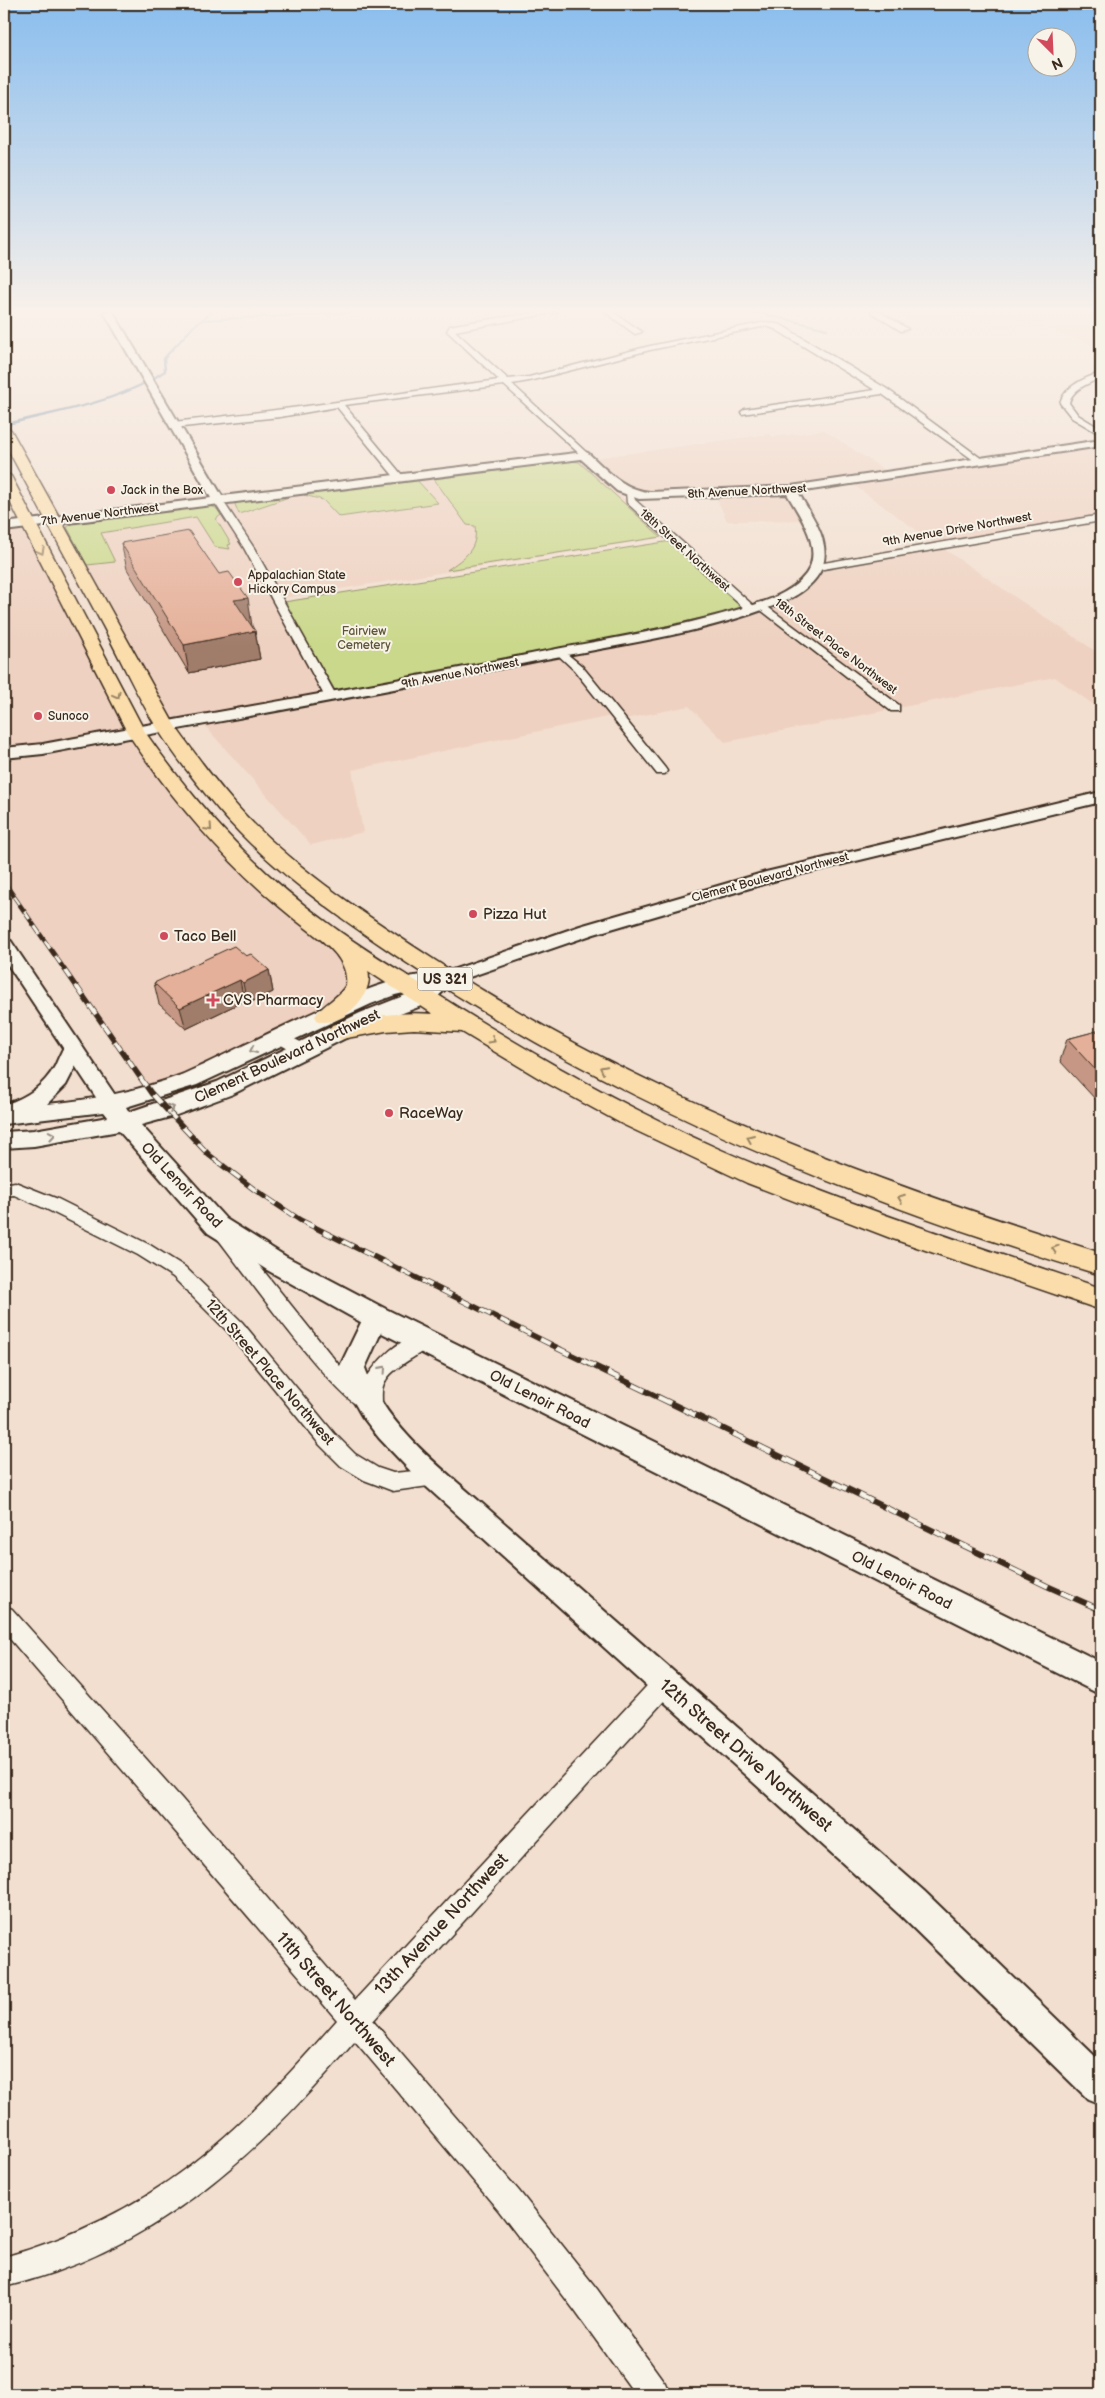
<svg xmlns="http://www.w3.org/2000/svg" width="1105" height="2398" viewBox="0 0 1105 2398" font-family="'Balsamiq Sans',sans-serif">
<rect width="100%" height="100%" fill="#f2dfd0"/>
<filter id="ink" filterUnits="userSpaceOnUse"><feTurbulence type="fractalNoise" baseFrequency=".02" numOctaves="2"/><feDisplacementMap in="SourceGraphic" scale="10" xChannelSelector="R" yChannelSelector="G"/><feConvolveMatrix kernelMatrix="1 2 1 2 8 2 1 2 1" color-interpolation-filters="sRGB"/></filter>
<g filter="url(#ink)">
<g fill="#eed1c0">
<path d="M893,312H1101V348L1039,327L993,326L968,317L909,320Z"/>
<path d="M824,430L892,475L1101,447V516L1050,523L1052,525L938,545L1101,655V710L1055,677L725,742L689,706L620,720L616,715L352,770L363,832L311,845L205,726L333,703L331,697L722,617L792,592L818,567L936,544L848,481L791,490L807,520L727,521L714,493L638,495L588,459L769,434L774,437Z"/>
<path d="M570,459L584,461L665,537L271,600L320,687L316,694L177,719L166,715L67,527L78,521Z"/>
<path d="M27,524L155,762L353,960L347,1001L151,1093L4,882V527Z"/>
</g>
<g fill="#cad88b" stroke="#828154">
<path d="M571,461L579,462L661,537L447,570C465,557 478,550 475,526L467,525L434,479L438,476Z"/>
<path d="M416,479L438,503L339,517L323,500L304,495L312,491Z"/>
<path d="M284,495L289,497L239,514L234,502Z"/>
<path d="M206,505L216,508L221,515L216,519L231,544L228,545L230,549L215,547L196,517L101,533L115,562L87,565L67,527L78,521Z"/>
<path d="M671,541L746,608L582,645L336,692L284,602Z"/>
</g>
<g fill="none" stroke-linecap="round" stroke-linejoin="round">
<g stroke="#758ba1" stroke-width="2.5">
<path d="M755,312L827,329"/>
<path d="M203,320L359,312"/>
<path d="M4,425C57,411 119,403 165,371L164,359L167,355L194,326L212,312"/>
</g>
<defs>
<g id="minor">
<path d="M540,312H557L455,331L508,379L529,377L650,346L766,322L781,325L887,389L986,462L979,464L882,394L742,414L741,412L745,409L875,390L775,329L766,326L650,350L529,381L512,384L587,453L588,455L584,458L504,385L344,405L402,475V479H396L337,407L280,417L173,428L169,425L173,422C282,411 390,394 499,380L447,331L450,326L460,324Z"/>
<path d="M605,312H613L642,332L635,334Z"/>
<path d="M871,312H880L908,329L901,331Z"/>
<path d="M1101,373V378C1089,383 1072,389 1069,403L1078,415L1101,429V435L1072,418L1060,403C1065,386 1086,377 1101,373Z"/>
<path d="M626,491H632L635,500L755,607V611H747L627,503Z"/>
<path d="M215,498H221L254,548L337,697L335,699H327L325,697L244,548L213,500Z"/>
<path d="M1101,515V521L818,570L813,567L818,564Z"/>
<path d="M761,602L899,705V711H891L757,607V603Z"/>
<path d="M561,649L582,666L665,768L667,771L665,774H657L574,670L557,654L555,652Z"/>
<path d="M280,1032L309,1046L311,1050L309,1054H297L274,1041L272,1037L274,1033Z"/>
<path d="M15,1182L58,1199L150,1245L185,1267L242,1322L334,1433L355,1454L378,1468L393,1473L436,1469L443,1472L446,1478L443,1484L393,1491L364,1480L341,1466L320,1445L228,1332L173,1277L138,1255L46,1209L14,1195L4,1196V1184Z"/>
<path d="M224,1227L230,1229L339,1365L362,1388C369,1366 407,1327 432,1336L435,1341C429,1351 397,1363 386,1380C378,1391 385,1403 380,1414L373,1416L366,1414L363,1407C340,1406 238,1264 218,1239L215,1234L218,1229Z"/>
<path d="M4,1606L12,1609L182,1799L355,2000L657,1675L665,1672L673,1675L677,1683L673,1691L373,2021L519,2191L597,2289L665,2383L670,2394H635L575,2311L499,2211L355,2041C258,2154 153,2252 4,2287V2257C154,2215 237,2135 337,2020L4,1632Z"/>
</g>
<g id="tertiary">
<path d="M104,312H113L222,496L584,452L588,453C607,470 623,490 650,492L791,486L1101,440V446L798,492C813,518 838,550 816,578C806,591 791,599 776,605C699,635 616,645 536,661C372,695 207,723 43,754L4,758V748L43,744C204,714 366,687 526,655C589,642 653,633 715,616C744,607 787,600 806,574C824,549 800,516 787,494L639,499L617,491L581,459L4,531V523L211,498Z"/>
<path d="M1101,792V802L777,880L594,934L452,983L445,985L438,983L435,979L438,975L580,926L766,872Z"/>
<path d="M4,939L11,941L117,1098L121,1103L117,1108L110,1110L103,1108L4,959Z"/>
<path d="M376,1307L385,1310L388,1317L365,1368C386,1429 447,1472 494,1514L924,1891L1101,2062V2104L1088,2099L900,1915L419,1480L379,1438L362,1416L346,1388L339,1368L367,1310Z"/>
</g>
<path id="secondary" d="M445,972L453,974L456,979L432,1002L376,1023L233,1094L174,1116L141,1125L226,1219L285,1256L386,1309L1101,1662V1695L366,1325L267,1270L208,1233L119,1131L34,1146L4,1148V1132L34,1130L108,1117L104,1112L4,1124L6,1104C26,1098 44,1086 55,1066C58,1059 61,1052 65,1045L73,1043L81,1045L84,1050L66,1085L47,1104C92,1100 138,1091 181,1075C224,1058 400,961 434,977ZM421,989L360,1013L217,1082L129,1112L126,1107L197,1085L371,1004L395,995Z"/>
<g id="trunk">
<path d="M4,426L11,430L175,726C197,757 220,788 246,816C301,873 370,918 436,961C644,1097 866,1179 1101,1253V1275C857,1203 619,1105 407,963C340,918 270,870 218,809C196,783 175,756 157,728C137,696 121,660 103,626C70,565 37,504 4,442Z"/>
<path d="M4,472L11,476L145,732C196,805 256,871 328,923C361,948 397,969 432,991C524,1050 619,1104 719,1149C843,1204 973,1245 1101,1288V1310L893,1239L747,1183L622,1124L547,1083L462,1032L414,1029L386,1031L341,1039L332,1037L329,1031L332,1025C365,1017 400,1011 433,1014L368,971C375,995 341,1028 318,1021L315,1016C323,1004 339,998 346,985C349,961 327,944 311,932C237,876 177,808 127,732L4,490Z"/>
</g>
</defs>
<use href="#minor" stroke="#3b2a1e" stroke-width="3"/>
<use href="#tertiary" stroke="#3b2a1e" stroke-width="4"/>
<use href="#secondary" stroke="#3b2a1e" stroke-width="4"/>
<use href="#trunk" stroke="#3b2a1e" stroke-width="3"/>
<use href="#minor" fill="#f7f3e8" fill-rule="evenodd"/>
<use href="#tertiary" fill="#f7f3e8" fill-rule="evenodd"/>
<use href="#secondary" fill="#f7f3e8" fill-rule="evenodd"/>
<use href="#trunk" fill="#faddab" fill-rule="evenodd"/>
<defs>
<path id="rail-far2" d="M4,882L78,989"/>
<path id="rail-far1" d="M77,987L151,1093L209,1155L255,1190L300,1220L560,1349"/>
<path id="rail" d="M557,1348L1047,1586L1101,1610"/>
</defs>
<use href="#rail-far2" stroke="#3b2a1e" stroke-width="4.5"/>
<use href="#rail-far1" stroke="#3b2a1e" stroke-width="5.5"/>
<use href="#rail" stroke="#3b2a1e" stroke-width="6"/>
<use href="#rail-far2" stroke="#f7f3e8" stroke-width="3" stroke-dasharray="9" stroke-linecap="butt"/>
<use href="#rail-far1" stroke="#f7f3e8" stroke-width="4" stroke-dasharray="11" stroke-linecap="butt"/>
<use href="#rail" stroke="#f7f3e8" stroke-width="4.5" stroke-dasharray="14" stroke-linecap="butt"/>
</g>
<g fill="#c59784" stroke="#3b2a1e">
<path d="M121,543L252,626L255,631L260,659L189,673L127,569Z"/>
<path d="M246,956L269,970L273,992L247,1004L244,1001L186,1029L159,1004L154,983Z"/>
<path d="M1101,1030V1100L1097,1101L1060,1061L1067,1039Z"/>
</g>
<g fill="#a07b6b" stroke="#3b2a1e">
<path d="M248,598L252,626L239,628L234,600Z"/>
<path d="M255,631L260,659L189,673L184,645Z"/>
<path d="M269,970L273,992L247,1004L243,983Z"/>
<path d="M240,980L244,1001L186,1029L180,1008Z"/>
<path d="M1101,1090V1100L1097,1101Z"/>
</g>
<g fill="#e5b099" stroke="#3b2a1e">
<path d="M189,531L219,574L229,572L248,598L234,600L255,631L184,645L121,543Z"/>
<path d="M234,946L246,956L251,954L269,970L243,983L240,980L180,1008L154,983Z"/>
<path d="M1101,1030V1076L1067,1039Z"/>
</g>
<defs><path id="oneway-chevron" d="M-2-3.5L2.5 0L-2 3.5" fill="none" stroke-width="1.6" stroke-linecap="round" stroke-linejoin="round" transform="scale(1.25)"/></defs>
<g stroke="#9a8464">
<use href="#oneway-chevron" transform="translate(41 551) rotate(62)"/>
<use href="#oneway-chevron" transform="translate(117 695) rotate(62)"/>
<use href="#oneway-chevron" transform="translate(209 828) rotate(48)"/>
<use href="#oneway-chevron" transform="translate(492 1040) rotate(31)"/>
<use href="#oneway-chevron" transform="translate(603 1069) rotate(-153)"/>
<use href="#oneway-chevron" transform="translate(750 1138) rotate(-157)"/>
<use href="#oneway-chevron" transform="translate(901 1198) rotate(-159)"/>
<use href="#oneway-chevron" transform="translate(1055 1249) rotate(-162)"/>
</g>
<g stroke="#998e83">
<use href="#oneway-chevron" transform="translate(253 1050) rotate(155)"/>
<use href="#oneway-chevron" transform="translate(171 1108) rotate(-20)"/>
<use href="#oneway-chevron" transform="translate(52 1135) rotate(-10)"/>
<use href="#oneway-chevron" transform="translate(383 1369) rotate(-48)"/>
</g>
</g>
<linearGradient id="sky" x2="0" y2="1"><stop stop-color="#89bdee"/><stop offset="0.48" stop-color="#f9f1ea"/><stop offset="1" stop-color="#f9f1ea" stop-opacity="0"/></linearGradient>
<rect width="1105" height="647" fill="url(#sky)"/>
<g fill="#d1495b" stroke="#f7f3e8" stroke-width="2">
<circle cx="111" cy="490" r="5"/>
<circle cx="238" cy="582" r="5"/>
<circle cx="38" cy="716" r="5"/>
<circle cx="473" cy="914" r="5"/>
<circle cx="164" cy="936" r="5"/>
<path d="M210.5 992.5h5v5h5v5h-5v5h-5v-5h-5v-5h5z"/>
<circle cx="389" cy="1113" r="5"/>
</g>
<g text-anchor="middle" stroke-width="4" stroke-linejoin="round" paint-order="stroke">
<g font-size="12" fill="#3b2a1e" stroke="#f7f3e8" text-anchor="start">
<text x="121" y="494">Jack in the Box</text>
<text x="248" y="579">Appalachian State<tspan x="248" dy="14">Hickory Campus</tspan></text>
<text x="48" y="720">Sunoco</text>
</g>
<g font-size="12" fill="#3b2a1e" stroke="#f7f3e8">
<text transform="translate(747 491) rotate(-3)" y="4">8th Avenue Northwest</text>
<text transform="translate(100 514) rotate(-7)" y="4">7th Avenue Northwest</text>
<text transform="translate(957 529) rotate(-10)" y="4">9th Avenue Drive Northwest</text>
<text transform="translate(685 550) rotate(42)" y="4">18th Street Northwest</text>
<text transform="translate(836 646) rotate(37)" y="4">18th Street Place Northwest</text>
<text transform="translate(460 673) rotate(-11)" y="4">9th Avenue Northwest</text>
<text transform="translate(770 877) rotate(-15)" y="4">Clement Boulevard Northwest</text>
</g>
<g font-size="12" fill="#5f5639" stroke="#f7f3e8">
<text x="364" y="635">Fairview<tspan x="364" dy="14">Cemetery</tspan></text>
</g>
<rect fill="#f7f3e8" stroke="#73665b" stroke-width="1" x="417.5" y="967.5" width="55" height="23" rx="4"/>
<g font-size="14" font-weight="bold" fill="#3b2a1e">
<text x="445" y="984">US 321</text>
</g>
<g font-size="15" fill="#3b2a1e" stroke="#f7f3e8" text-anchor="start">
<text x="483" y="919">Pizza Hut</text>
<text x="174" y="941">Taco Bell</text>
<text x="223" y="1005">CVS Pharmacy</text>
<text x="399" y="1118">RaceWay</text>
</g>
<g font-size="15" fill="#3b2a1e" stroke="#f7f3e8">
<text transform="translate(287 1056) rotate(-25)" y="5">Clement Boulevard Northwest</text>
<text transform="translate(182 1185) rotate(47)" y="5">Old Lenoir Road</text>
<text transform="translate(270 1372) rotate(49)" y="5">12th Street Place Northwest</text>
<text transform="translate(540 1399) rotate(27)" y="5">Old Lenoir Road</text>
<text transform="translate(902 1580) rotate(27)" y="5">Old Lenoir Road</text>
</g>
<g font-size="18" fill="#3b2a1e" stroke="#f7f3e8">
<text transform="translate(746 1755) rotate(41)" y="6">12th Street Drive Northwest</text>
<text transform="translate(441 1924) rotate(-47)" y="6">13th Avenue Northwest</text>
<text transform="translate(336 1999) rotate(49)" y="6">11th Street Northwest</text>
</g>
</g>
<rect width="1105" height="2398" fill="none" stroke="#f7f3e8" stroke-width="20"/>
<rect x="10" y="10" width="1085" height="2378" fill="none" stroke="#3b2a1e" stroke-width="2" filter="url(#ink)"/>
<g transform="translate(1052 52) rotate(156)"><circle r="24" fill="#f7f3e8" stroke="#aca397"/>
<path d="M0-4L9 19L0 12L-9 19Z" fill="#d1495b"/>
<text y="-8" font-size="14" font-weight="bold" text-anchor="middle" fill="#3b2a1e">N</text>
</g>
</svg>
